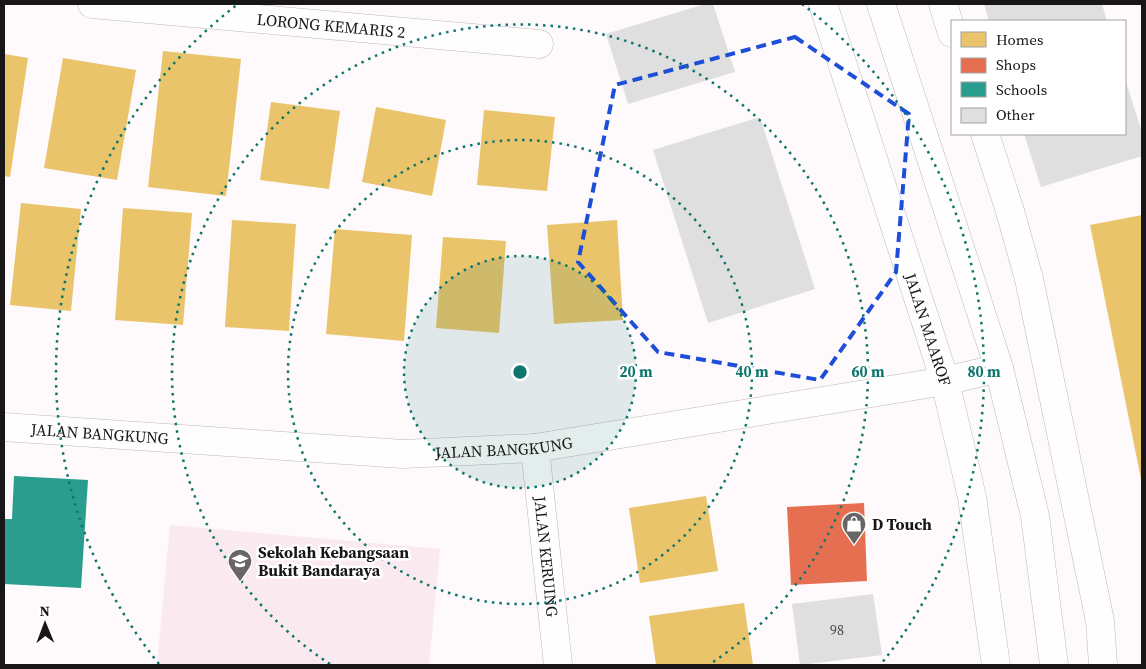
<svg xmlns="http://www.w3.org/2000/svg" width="1146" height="669" viewBox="0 0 1146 669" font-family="'Source Serif 4',serif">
<rect width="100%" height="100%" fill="#fef9fb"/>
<path fill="#fae9ef" d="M170,525L440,549L429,665H157Z"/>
<g fill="#e9c46a">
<path d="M163,51L241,59L226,196L148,187Z"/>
<path d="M4,54L28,58L10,177L4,176Z"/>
<path d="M63,58L136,70L117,180L44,168Z"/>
<path d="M271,102L340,111L329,189L260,180Z"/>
<path d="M376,107L446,120L432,196L362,182Z"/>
<path d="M484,110L555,117L547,191L477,185Z"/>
<path d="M21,203L81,209L71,311L10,305Z"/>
<path d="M123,208L192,213L183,325L115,320Z"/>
<path d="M1142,215V478L1141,479L1090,225Z"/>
<path d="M232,220L296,224L289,331L225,327Z"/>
<path d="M617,220L623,320L554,324L547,225Z"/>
<path d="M335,229L412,235L404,341L326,334Z"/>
<path d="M443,237L506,241L499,333L436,328Z"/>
<path d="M706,496L718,571L640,583L629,508Z"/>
<path d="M744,603L753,665H656L649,616Z"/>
</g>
<path fill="#e76f51" d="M864,503L867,581L791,585L787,507Z"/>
<path fill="#2a9d8f" d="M14,476L88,480L81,588L4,584V519H12Z"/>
<g fill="#dfdfe0">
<path d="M705,4H713L735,72L628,104L606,34Z"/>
<path d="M984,4H1102L1107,21H989Z"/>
<path d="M1125,79L1142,132V156L1041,187L1024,134H1125Z"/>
<path d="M760,117L815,289L708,323L653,150Z"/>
<path d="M873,594L882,655L800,665L792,604Z"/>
</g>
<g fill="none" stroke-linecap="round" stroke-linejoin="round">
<defs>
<g id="street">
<path id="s1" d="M92,4L539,44"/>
<path d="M943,4L952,33"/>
<path d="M985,134L1010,211L1029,279L1100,621L1103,665"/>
<path id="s2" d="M4,427L403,454L535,448L945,381L999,368"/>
<path id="s3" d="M535,448L558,665"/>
</g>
<g id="secondary">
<path id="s4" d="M823,4L945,381L972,497L996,665"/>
<path d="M881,4L999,368L1035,516L1054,665"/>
</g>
</defs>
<use href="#street" stroke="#bcb8ba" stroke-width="29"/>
<use href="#secondary" stroke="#bcb8ba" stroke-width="29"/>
<use href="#street" stroke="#fffefe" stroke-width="28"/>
<use href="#secondary" stroke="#fffefe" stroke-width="28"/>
</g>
<path fill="none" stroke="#1d4ed8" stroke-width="4" stroke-dasharray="10 6" stroke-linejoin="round" d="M795,37L909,114L896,272L820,380L658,352L578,262L615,85Z"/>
<circle cx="520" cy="372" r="116" fill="#0f766e" fill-opacity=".12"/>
<g fill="none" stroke="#0f766e" stroke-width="2.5" stroke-dasharray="2.5 5">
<circle cx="520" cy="372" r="116"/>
<circle cx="520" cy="372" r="232"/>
<path d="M330 664A348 348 0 1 1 710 664"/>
<path d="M159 664A464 464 0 0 1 238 4M802 4A464 464 0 0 1 881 664"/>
</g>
<defs>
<symbol id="shop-pin" viewBox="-11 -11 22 30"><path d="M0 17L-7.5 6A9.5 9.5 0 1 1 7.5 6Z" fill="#696567" stroke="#fff"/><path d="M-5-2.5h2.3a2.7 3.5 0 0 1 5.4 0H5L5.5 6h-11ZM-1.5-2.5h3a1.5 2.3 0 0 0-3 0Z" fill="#fff"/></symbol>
<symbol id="school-pin" viewBox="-11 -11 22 30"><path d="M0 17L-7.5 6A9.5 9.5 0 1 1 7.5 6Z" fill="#696567" stroke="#fff"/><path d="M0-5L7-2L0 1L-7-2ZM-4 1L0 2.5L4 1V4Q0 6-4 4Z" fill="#fff"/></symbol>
</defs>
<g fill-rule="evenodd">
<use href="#shop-pin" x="840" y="510" width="28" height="38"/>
<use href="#school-pin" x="226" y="547" width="28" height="38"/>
</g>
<g text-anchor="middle" stroke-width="5" stroke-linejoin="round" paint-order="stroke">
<g font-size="14" fill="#4a4849">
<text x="837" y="635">98</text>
</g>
<g font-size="16" fill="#191617" stroke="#fff">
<text dy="6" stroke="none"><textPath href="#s1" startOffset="240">LORONG KEMARIS 2</textPath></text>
<text dy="6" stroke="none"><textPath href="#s4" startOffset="342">JALAN MAAROF</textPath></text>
<text dy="6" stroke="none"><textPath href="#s2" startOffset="96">JALAN BANGKUNG</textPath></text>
<text dy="6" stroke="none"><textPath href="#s2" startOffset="501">JALAN BANGKUNG</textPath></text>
<text dy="6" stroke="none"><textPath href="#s3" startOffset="109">JALAN KERUING</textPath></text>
</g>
<g font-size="16" font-weight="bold" fill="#191617" stroke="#fff" text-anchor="start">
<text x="872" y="530">D Touch</text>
<text x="258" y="558">Sekolah Kebangsaan<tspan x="258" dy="18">Bukit Bandaraya</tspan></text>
</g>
</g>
<circle cx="520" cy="372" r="8" fill="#0f766e" stroke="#fff" stroke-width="2.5"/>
<g font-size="15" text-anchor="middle" font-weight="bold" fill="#0f766e" stroke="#fff" stroke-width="5" stroke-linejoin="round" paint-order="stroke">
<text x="636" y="377">20 m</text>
<text x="752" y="377">40 m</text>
<text x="868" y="377">60 m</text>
<text x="984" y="377">80 m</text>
</g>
<rect width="1146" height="669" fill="none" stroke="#191617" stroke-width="10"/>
<rect x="951" y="20" width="175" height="115" fill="#ffffff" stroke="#a3a2a2"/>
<rect x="961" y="32" width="25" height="15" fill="#e9c46a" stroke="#a3a2a2"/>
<text x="996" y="45" font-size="15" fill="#191617">Homes</text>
<rect x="961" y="58" width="25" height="15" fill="#e76f51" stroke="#a3a2a2"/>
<text x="996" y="70" font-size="15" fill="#191617">Shops</text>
<rect x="961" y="82" width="25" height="15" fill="#2a9d8f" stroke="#a3a2a2"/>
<text x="996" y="95" font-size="15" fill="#191617">Schools</text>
<rect x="961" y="108" width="25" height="15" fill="#dfdfe0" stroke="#a3a2a2"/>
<text x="996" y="120" font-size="15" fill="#191617">Other</text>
<g transform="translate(45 624) rotate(359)" stroke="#ffffff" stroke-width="4" paint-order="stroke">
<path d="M0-4L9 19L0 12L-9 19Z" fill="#191617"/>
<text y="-8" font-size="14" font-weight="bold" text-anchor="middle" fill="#191617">N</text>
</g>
</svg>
